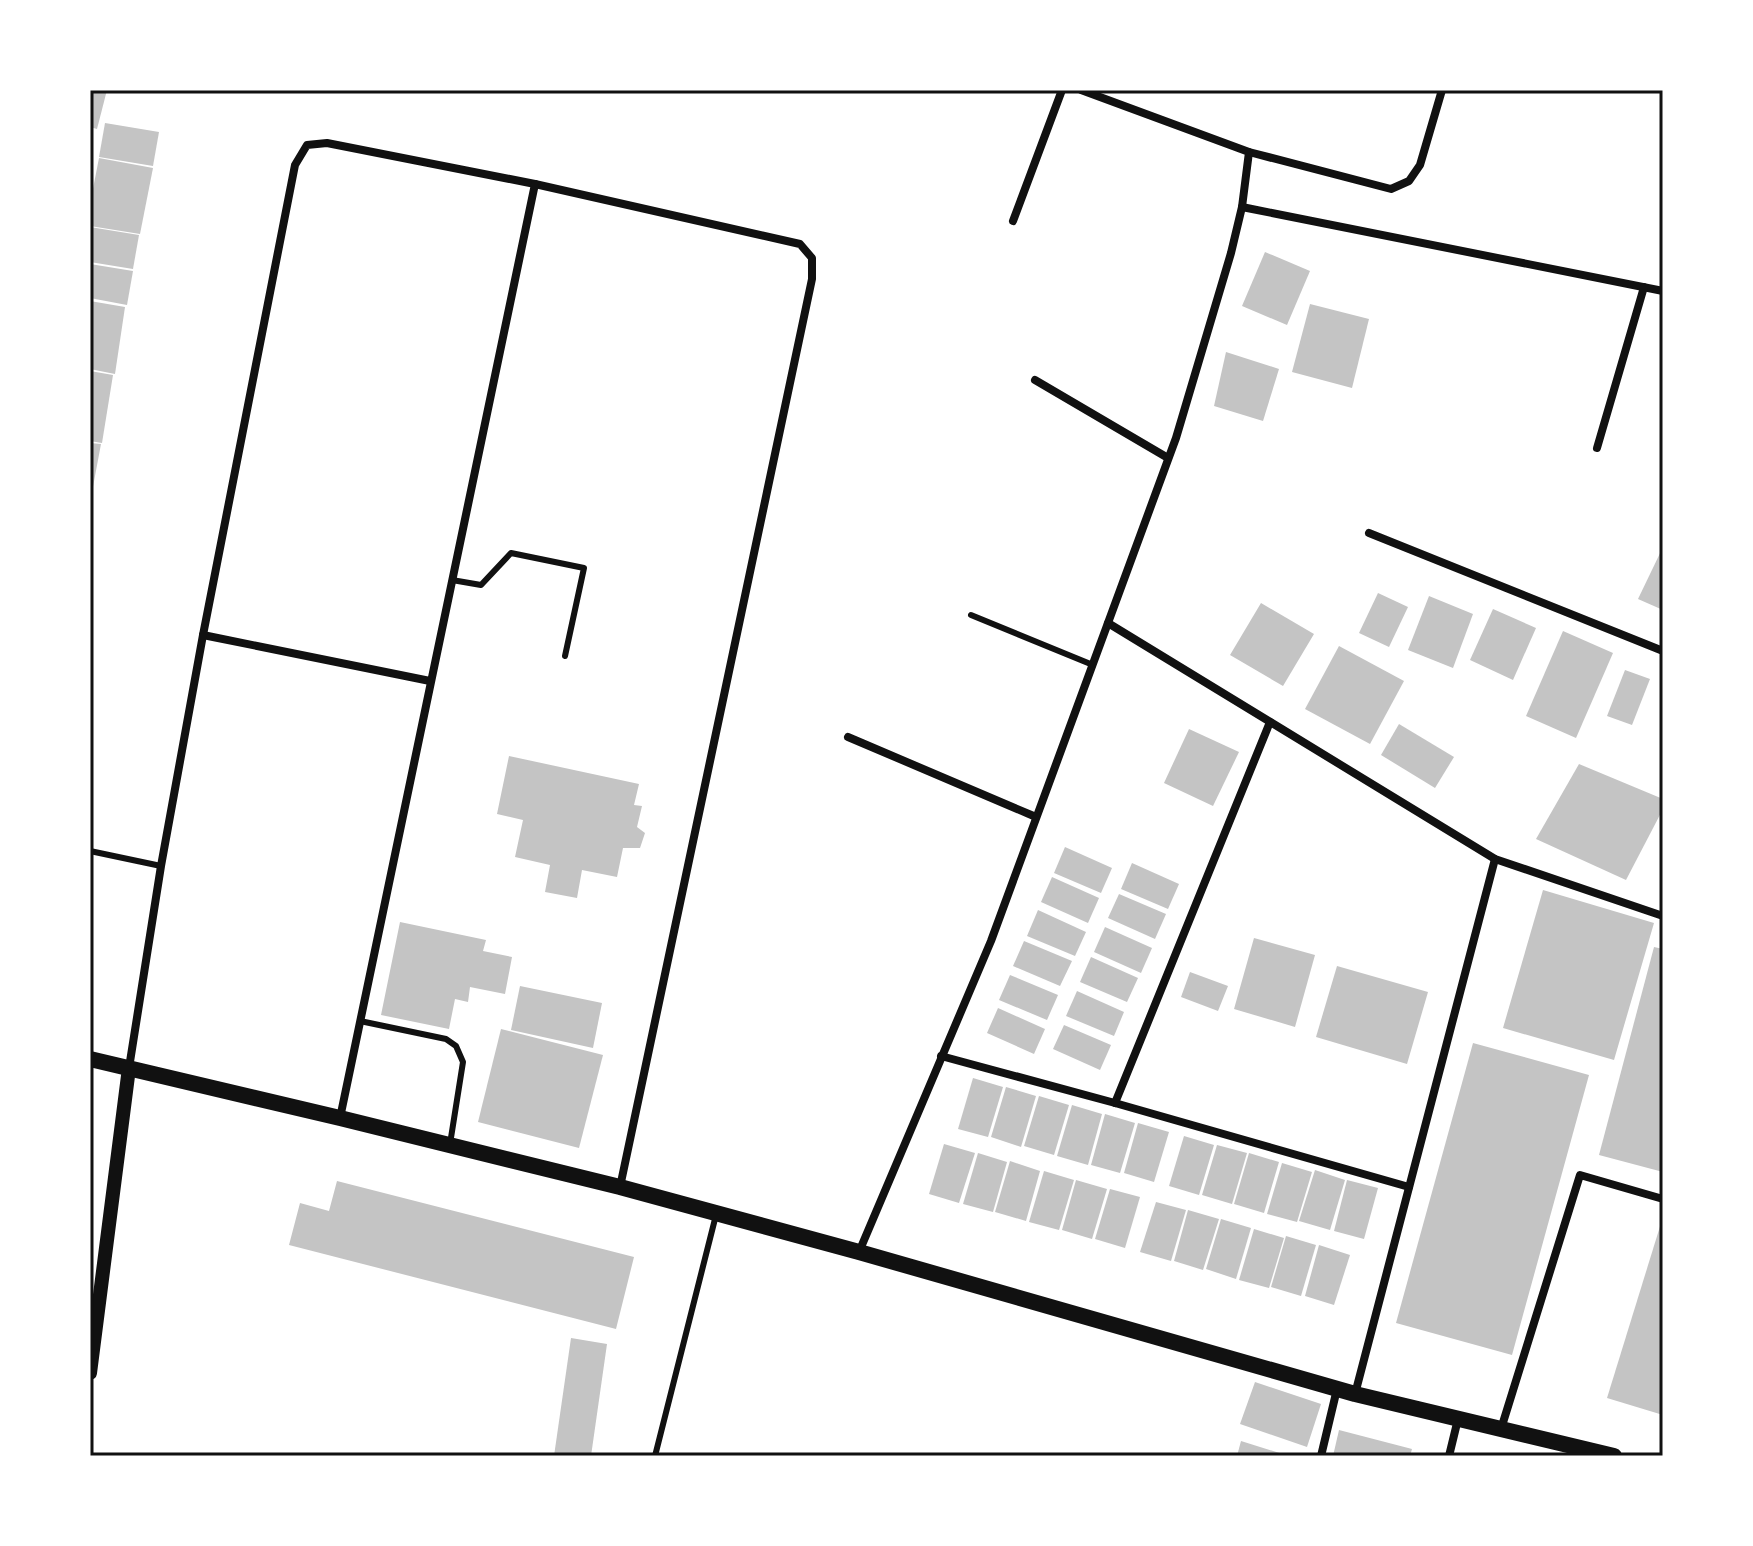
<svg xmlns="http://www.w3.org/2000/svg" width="1753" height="1546" viewBox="0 0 1753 1546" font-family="Arial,sans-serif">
<rect width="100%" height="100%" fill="#fff"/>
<g fill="#c4c4c4">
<path d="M90,90H107L97,129L90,127Z"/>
<path d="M105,123L159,132L153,166L99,157Z"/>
<path d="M99,158L153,168L140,234L90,226V204Z"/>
<path d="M90,227L139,235L133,269L90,262Z"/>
<path d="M1265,252L1310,271L1287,325L1242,306Z"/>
<path d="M90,264L133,271L127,305L90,298Z"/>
<path d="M90,301L125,307L115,374L90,369Z"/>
<path d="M1310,304L1369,319L1352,388L1292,372Z"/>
<path d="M1226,352L1279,369L1263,421L1214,406Z"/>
<path d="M90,371L113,375L102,443L90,441Z"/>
<path d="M90,443L101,444L92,492H90Z"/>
<path d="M1663,547V610L1638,599Z"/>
<path d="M1378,593L1408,607L1389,647L1359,633Z"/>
<path d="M1429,596L1473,614L1453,668L1408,650Z"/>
<path d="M1261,603L1314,634L1283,686L1230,655Z"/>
<path d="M1493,609L1536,628L1513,680L1470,660Z"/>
<path d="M1563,631L1613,653L1576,738L1526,716Z"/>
<path d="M1339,646L1404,681L1370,744L1305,709Z"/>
<path d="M1625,670L1650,679L1632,725L1607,716Z"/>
<path d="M1399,724L1454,757L1435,788L1381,755Z"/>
<path d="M1189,729L1239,752L1213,806L1164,783Z"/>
<path d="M509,756L639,784L634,805L642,806L637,827L645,833L640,848H623L617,877L582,870L577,898L545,892L550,865L515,857L523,820L497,814Z"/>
<path d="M1579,764L1663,799V809L1626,880L1536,839Z"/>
<path d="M1065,847L1112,868L1101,893L1054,873Z"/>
<path d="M1132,863L1179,884L1168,909L1121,889Z"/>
<path d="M1052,877L1099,898L1088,923L1041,902Z"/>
<path d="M1543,890L1654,923L1614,1060L1503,1028Z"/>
<path d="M1119,894L1166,914L1155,939L1108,918Z"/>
<path d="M1038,910L1086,932L1075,956L1027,936Z"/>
<path d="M400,922L486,940L483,951L512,957L505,994L470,987L468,1002L455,999L449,1029L381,1015Z"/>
<path d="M1105,927L1152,948L1141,973L1094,952Z"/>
<path d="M1254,938L1315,955L1295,1027L1234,1009Z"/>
<path d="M1024,941L1072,961L1060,986L1013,966Z"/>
<path d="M1654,947L1663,949V1172L1599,1155Z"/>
<path d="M1091,957L1138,978L1127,1002L1080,982Z"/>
<path d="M1337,966L1428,992L1407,1064L1316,1037Z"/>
<path d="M1190,972L1228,986L1218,1011L1181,997Z"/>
<path d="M1010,975L1058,995L1047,1020L999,1000Z"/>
<path d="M520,986L602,1003L593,1048L511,1030Z"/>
<path d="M1077,991L1124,1012L1114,1036L1066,1016Z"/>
<path d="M998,1008L1045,1029L1034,1054L987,1033Z"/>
<path d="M1064,1025L1111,1045L1100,1070L1053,1049Z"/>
<path d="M501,1029L603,1055L579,1148L478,1122Z"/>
<path d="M1473,1043L1589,1075L1512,1355L1396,1323Z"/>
<path d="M973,1078L1003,1087L988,1137L958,1129Z"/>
<path d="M1006,1087L1036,1096L1021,1147L991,1137Z"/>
<path d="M1039,1096L1069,1105L1054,1155L1024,1146Z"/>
<path d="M1072,1105L1102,1114L1088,1165L1057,1156Z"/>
<path d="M1105,1114L1135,1123L1120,1173L1091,1165Z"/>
<path d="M1138,1123L1169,1132L1154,1182L1124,1173Z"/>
<path d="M1184,1136L1214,1145L1199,1195L1169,1186Z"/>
<path d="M944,1144L975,1153L959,1203L929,1194Z"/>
<path d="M1217,1145L1247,1153L1232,1204L1202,1195Z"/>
<path d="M978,1153L1007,1162L993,1212L963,1204Z"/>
<path d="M1249,1153L1279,1162L1264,1213L1234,1204Z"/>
<path d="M1010,1161L1040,1171L1026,1221L995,1212Z"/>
<path d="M1282,1163L1312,1172L1297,1222L1267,1214Z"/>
<path d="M1315,1170L1345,1180L1330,1230L1299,1221Z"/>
<path d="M1044,1171L1074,1180L1059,1230L1029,1222Z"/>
<path d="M1076,1180L1107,1189L1092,1239L1062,1230Z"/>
<path d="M1347,1180L1378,1188L1364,1239L1334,1231Z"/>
<path d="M337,1181L634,1257L616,1329L289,1245L300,1203L329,1211Z"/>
<path d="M1110,1189L1140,1197L1125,1248L1095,1239Z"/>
<path d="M1156,1202L1186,1210L1171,1261L1140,1252Z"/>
<path d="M1188,1210L1219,1219L1203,1270L1174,1261Z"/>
<path d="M1221,1219L1251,1228L1236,1279L1206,1269Z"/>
<path d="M1662,1220H1663V1415L1607,1398Z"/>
<path d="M1254,1229L1284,1238L1269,1288L1239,1280Z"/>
<path d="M1286,1236L1316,1245L1301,1296L1271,1287Z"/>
<path d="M1319,1245L1350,1255L1334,1305L1305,1296Z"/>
<path d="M571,1338L607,1344L591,1456H554Z"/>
<path d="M1255,1382L1321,1404L1307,1447L1240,1424Z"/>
<path d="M1339,1430L1412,1449L1410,1456H1333Z"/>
<path d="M1241,1441L1286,1455V1456H1237Z"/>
</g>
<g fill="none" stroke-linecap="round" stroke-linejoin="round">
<g stroke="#111" stroke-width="6">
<path d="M452,580L481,585L511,553L584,568L565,656"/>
<path d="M971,615L1093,665"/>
<path d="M90,851L161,866"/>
<path d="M360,1021L446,1039L456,1046L463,1062L450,1144"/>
<path d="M655,1456L716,1215"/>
</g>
<g stroke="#111" stroke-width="8">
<path d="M1249,152L1391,189L1409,181L1420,165L1442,90"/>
<path d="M1242,207L1663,291"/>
<path d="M1013,221L1062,90"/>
<path d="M1035,380L1168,458"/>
<path d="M1597,448L1644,287"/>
<path d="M1369,533L1663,651"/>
<path d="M1108,623L1495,859L1663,916"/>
<path d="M203,635L430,681"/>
<path d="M848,737L1036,817"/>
<path d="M941,1056L1115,1103L1409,1187"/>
<path d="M129,1068L161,866L203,635L295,165L307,145L327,143L535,184L800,244L812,258V279L620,1187"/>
<path d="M1115,1103L1270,722"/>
<path d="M340,1118L535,184"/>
<path d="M859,1252L991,941L1176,438L1231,253L1242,207L1249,152L1081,90"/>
<path d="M1355,1394L1495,859"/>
<path d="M1501,1429L1580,1175L1663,1199"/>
<path d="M1321,1456L1337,1389"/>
<path d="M1449,1456L1458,1419"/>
</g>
<path stroke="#111" stroke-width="14" d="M90,1373L129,1068"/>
<path stroke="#111" stroke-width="16" d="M90,1059L340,1118L620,1187L859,1252L1355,1394L1614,1456"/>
</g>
<rect width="1753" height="1546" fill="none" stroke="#ffffff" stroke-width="184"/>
<rect x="92" y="92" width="1569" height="1362" fill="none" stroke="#111" stroke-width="3"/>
</svg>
